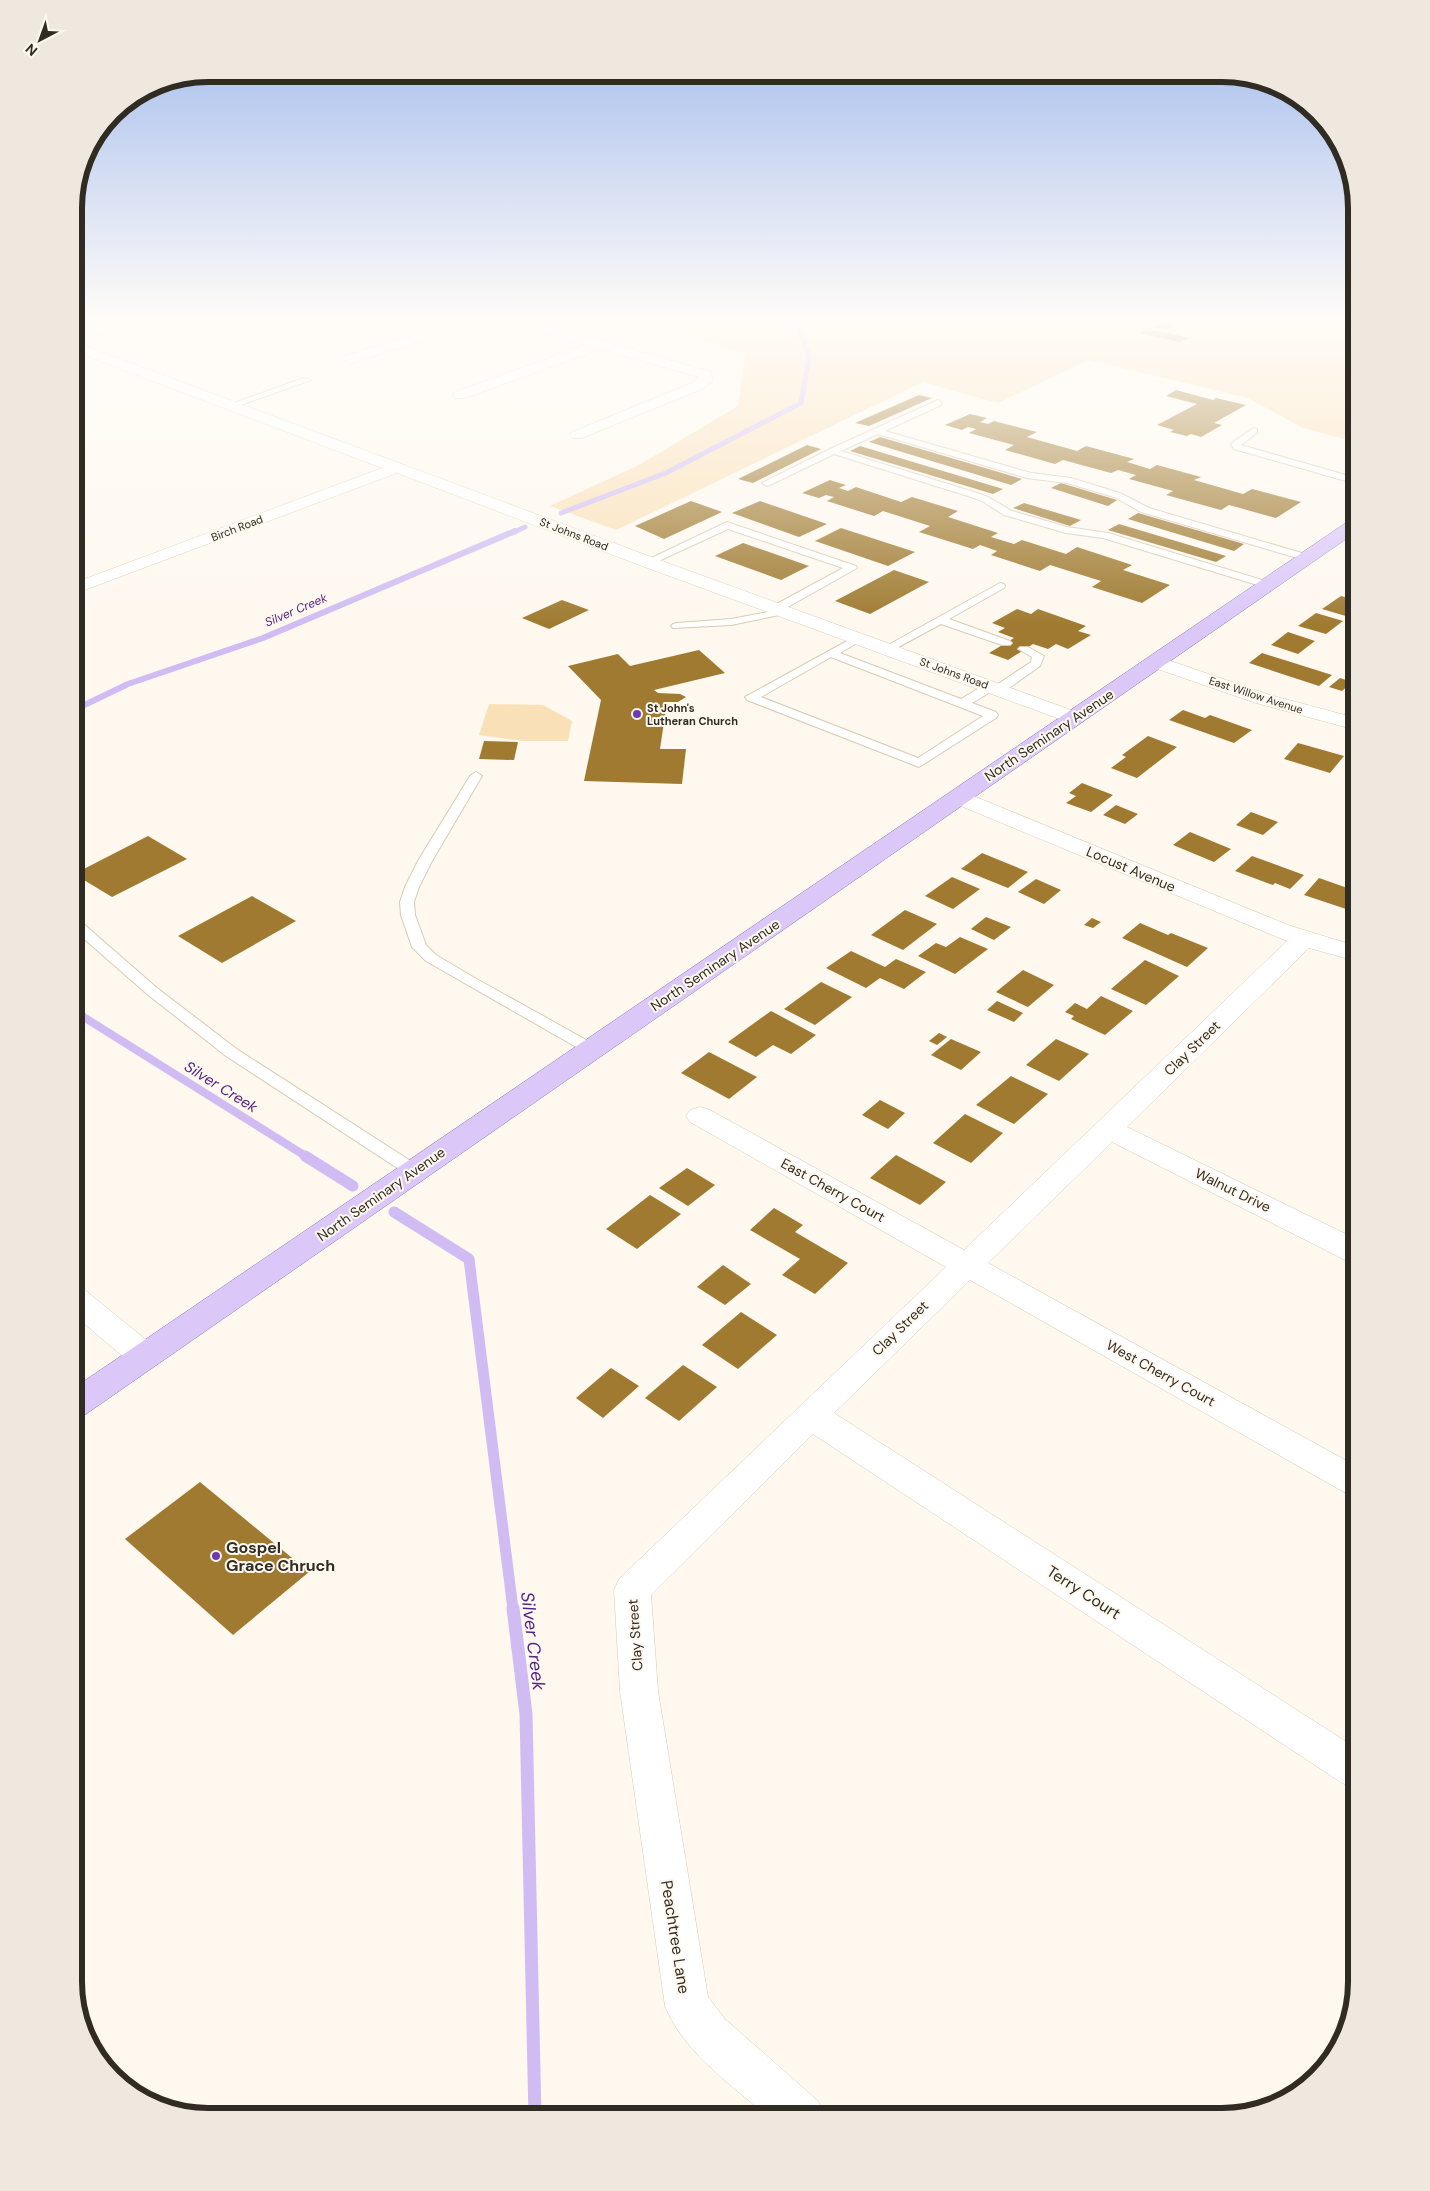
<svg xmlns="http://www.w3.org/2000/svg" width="1430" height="2191" viewBox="0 0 1430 2191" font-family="'DM Sans',sans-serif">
<rect width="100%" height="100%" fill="#fef8ef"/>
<g fill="#f9e0b7">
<path d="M645,320H1356V442L1303,428L1248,398L1088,360L998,403L923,382L616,530L550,506L639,465L738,406L745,354Z"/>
<path d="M489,704L543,705L572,721L568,741H523L479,735Z"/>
</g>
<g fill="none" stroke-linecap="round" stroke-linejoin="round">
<g stroke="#d0bcf2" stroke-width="5">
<path d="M561,513L666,473L801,403L809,357L796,320"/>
<path d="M512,533L525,527"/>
</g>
<path stroke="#d0bcf2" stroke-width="6" d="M74,710L128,684L263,638L515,531"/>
<path stroke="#d0bcf2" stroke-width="8" d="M74,1011L307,1157"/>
<g stroke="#d0bcf2" stroke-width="11">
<path d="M305,1156L353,1186"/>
<path d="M394,1212L469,1259L513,1609"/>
</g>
<path stroke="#d0bcf2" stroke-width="13" d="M513,1608L526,1714L535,2117"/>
</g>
<g fill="#9f7a30">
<path d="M1162,323L1175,326L1166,330L1153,327Z"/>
<path d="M1148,329L1189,338L1180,342L1140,333Z"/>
<path d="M1176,390L1213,400L1216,398L1246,405L1214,423L1222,425L1201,437L1191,434L1187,436L1170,432L1174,430L1157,425L1197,404L1166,396Z"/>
<path d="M919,395L932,398L869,426L855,423Z"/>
<path d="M970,414L987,418L980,422L988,424L994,421L1037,432L1027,437L1077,451L1086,446L1134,459L1127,462L1150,469L1157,465L1201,477L1194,480L1243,494L1252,489L1301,502L1276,518L1229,505L1221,510L1166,495L1173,491L1129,479L1136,475L1118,470L1111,473L1063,460L1055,464L1005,450L1014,445L969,433L976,429L968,427L962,430L945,425Z"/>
<path d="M880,437L1022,479L1011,485L869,442Z"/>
<path d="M807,445L821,449L753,483L738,479Z"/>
<path d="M860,446L1003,489L993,494L850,451Z"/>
<path d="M830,480L846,485L839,488L848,491L856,487L901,502L912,497L958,511L948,517L998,533L991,537L1014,544L1022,540L1066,554L1077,547L1132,565L1123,570L1170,585L1142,603L1092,587L1101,581L1050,565L1040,571L991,555L997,551L980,545L973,549L919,532L930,526L883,511L874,516L827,501L834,497L826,495L819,498L802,493Z"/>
<path d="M1061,483L1117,500L1108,506L1051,488Z"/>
<path d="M691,501L722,512L664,539L635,526Z"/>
<path d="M760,501L827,524L799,537L732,513Z"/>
<path d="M1024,503L1081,520L1070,526L1013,508Z"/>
<path d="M1138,513L1244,544L1234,551L1128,519Z"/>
<path d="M1119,524L1226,556L1216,562L1108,530Z"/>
<path d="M841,528L915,552L888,566L815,541Z"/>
<path d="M743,543L809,566L781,580L715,556Z"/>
<path d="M894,570L929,582L870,614L835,601Z"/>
<path d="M1341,596L1356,600V612L1349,617L1322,609Z"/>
<path d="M562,600L589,610L549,629L522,618Z"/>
<path d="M1017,609L1031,614L1038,609L1086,626L1078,631L1091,635L1068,649L1056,644L1048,649L1033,644L1008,660L989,653L1014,638L998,632L1005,628L992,623Z"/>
<path d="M1316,613L1343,621L1326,634L1298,626Z"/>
<path d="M1288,632L1315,641L1298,654L1271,645Z"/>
<path d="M699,650L725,673L654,690L658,693L680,694L686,697L678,702H667L660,749H686L682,784L584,781L601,700L568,666L618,654L630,666Z"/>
<path d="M1262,653L1332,675L1319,686L1249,663Z"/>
<path d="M1340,678L1352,682L1342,691L1329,687Z"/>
<path d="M1183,710L1205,718L1210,715L1252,730L1234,743L1169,720Z"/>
<path d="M1148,736L1177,747L1137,778L1111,768L1126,757L1122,755Z"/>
<path d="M484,741L518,742L514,760L479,759Z"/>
<path d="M1298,743L1344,756L1330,773L1284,759Z"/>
<path d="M1082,783L1113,795L1091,812L1066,803L1076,796L1069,793Z"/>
<path d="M1116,805L1138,814L1125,824L1103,815Z"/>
<path d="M1251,812L1278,822L1263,835L1236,825Z"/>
<path d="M1190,832L1231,849L1214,862L1173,845Z"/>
<path d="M148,836L187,859L112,897L74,874Z"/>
<path d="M982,853L1028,872L1008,888L961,869Z"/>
<path d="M1252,856L1304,875L1290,889L1275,883L1273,885L1235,871Z"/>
<path d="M952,877L980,889L953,909L925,896Z"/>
<path d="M1319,878L1356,891L1355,912L1304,895Z"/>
<path d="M1036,879L1061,890L1044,904L1018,892Z"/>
<path d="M252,896L296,921L222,963L178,936Z"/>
<path d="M905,910L937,924L903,950L871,935Z"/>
<path d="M986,917L1011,927L994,940L971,929Z"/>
<path d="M1092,918L1101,922L1093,928L1084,925Z"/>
<path d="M1140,923L1168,935L1171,933L1208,948L1187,967L1122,938Z"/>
<path d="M960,937L988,949L955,974L918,956L936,943L946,947Z"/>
<path d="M851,951L885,967L896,959L926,972L904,989L880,978L866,988L826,968Z"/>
<path d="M1145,960L1179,976L1146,1005L1111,989Z"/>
<path d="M1023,970L1054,985L1028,1007L996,992Z"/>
<path d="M821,982L852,997L815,1025L784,1009Z"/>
<path d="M1101,996L1133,1011L1105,1035L1071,1019L1074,1016L1065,1012L1075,1003L1087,1009Z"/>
<path d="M997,1001L1023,1013L1014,1022L987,1010Z"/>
<path d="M771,1011L816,1035L791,1054L773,1045L756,1057L728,1042Z"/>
<path d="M939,1033L947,1037L937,1045L929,1041Z"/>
<path d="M951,1039L981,1052L961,1070L931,1055Z"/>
<path d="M1056,1039L1089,1054L1059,1081L1026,1065Z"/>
<path d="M709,1052L757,1077L729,1099L681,1073Z"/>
<path d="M1011,1076L1048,1094L1014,1124L976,1105Z"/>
<path d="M880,1100L905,1113L888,1129L862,1115Z"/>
<path d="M965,1114L1003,1133L971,1163L933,1143Z"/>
<path d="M896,1155L946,1182L920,1205L870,1178Z"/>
<path d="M687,1168L715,1185L688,1206L659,1188Z"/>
<path d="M650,1195L681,1214L637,1249L606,1229Z"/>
<path d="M774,1208L803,1225L795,1232L848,1263L815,1294L782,1275L800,1259L750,1230Z"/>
<path d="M723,1265L751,1284L725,1305L697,1287Z"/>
<path d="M741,1312L777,1335L738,1369L702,1345Z"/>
<path d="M683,1365L717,1387L679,1421L645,1398Z"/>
<path d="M611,1368L639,1386L603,1418L576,1398Z"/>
<path d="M200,1482L309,1572L233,1635L125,1539Z"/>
</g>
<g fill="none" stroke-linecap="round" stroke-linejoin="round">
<defs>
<g id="lane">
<path d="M304,378L311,380L235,407L228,405Z"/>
<path d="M938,400L942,403L941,405L885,431L1031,473L1071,478L1120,493L1149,508L1312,556L1313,558L1312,560H1304L1141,512L1114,497L1067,483L1027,478L878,434L841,451L977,493L988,497L1012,511L1067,527L1108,533L1272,583L1273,585L1272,587H1264L1103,538L1066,533L1004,515L982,501L971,497L834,454L770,485L767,486L762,483L830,449Z"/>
<path d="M1254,428L1257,429V433L1241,445L1356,478V484L1234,449L1231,444L1233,442Z"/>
<path d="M727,522L856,566L857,568L786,608L791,611L789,613L731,625L673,628L671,626L673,624L677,623L731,619L774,611L771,608L773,606L843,568L728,529L652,564H644L643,562Z"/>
<path d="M1000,583L1004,584L1005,586L1004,588L949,619L1010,641L1012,643L1010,645H1002L941,624L891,651L887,652L881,649Z"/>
<path d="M858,635L862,636L864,638L862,640L840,653L961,699L986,684L990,683L995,686L1031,662L1032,657L1018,649L1020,647H1028L1044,656L1040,666L1002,693L998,694L992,691L972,703L996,712L998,715L996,718L919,767L747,700L745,697ZM831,657L983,716L918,758L761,697Z"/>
<path d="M476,772L482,776L432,861L419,887L414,902L415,915L426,945L436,955L473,977L597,1046L599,1049L597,1052H585L426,961L412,947L401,915L400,902L405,887L418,861L470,776Z"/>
<path d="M74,919L79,920L157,988L238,1050L420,1167L423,1171L420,1175L414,1177L408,1175L226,1056L147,994L74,930Z"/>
</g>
<g id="street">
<path d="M120,320H141L139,323L74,341V333Z"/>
<path d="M263,320H284L282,323L248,333L241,329L243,326Z"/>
<path d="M459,320H479L477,323L355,362L350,363L343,359L345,356Z"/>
<path d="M508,320H529L711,372L713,381L702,389L582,438H572L569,435L572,432L692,383L699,377L600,349L465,398H455L453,395L455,392L585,345L510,323Z"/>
<path d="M74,342L654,558L1082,714L1085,718L1082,722L1075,724L1068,722L642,566L397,473L74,594V583L382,468L74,351Z"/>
<path d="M1156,656L1270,695L1356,718V730L1256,703L1149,666L1146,662L1149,658Z"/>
<path d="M959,790L1288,925L1356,946V961L1309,948L1127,1127L1356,1239V1263L1345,1260L1112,1142L988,1263L1356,1466V1496L1344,1492L970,1280L834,1413L1356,1748V1788L1342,1783L813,1434L651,1595L658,1691L708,1997L725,2019L818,2101L825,2117H768C731,2084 684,2053 665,2006L620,1691L614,1590L619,1579L946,1267L690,1122L686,1116L690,1110L700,1107L710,1110L964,1250L1287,941L951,802L948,797L951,792Z"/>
<path d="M74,1287L85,1290L155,1347L160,1356L155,1365L144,1368L133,1365L74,1315Z"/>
</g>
<path id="primary" d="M1356,519V532L86,1414L74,1418V1388L1350,520Z"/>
</defs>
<use href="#lane" stroke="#d8cab3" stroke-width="2"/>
<use href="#street" stroke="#d8cab3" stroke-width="1"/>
<use href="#primary" stroke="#9079ac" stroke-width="1"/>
<use href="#lane" fill="#fff" fill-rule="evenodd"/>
<use href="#street" fill="#fff" fill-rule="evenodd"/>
<use href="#primary" fill="#dbc8f9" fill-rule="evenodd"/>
</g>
<linearGradient id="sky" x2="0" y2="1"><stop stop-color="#9eb7ec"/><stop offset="0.51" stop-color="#fffcf8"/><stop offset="1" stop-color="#fffcf8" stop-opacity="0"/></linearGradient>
<rect width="1430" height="627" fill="url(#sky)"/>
<g fill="#7039af" stroke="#fef8ef" stroke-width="2">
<circle cx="637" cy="714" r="5"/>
<circle cx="216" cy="1556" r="5"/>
</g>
<g text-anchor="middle" stroke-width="4" stroke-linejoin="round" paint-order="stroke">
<g font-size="11" fill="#312c23" stroke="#fef8ef">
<text transform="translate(237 528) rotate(-21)" y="4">Birch Road</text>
<text transform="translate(574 534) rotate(21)" y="4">St Johns Road</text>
<text transform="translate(954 673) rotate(20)" y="4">St Johns Road</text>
<text transform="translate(1256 695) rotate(18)" y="4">East Willow Avenue</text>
</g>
<g font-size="11" font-weight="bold" fill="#312c23" stroke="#fef8ef" text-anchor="start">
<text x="647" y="712">St John's<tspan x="647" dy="13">Lutheran Church</tspan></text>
</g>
<g font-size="12" font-style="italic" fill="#532386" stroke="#fef8ef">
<text transform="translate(296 610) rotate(-23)" y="4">Silver Creek</text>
</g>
<g font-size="14" fill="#312c23" stroke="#fef8ef">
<text transform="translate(1049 735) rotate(-34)" y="5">North Seminary Avenue</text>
<text transform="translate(1131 869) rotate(23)" y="5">Locust Avenue</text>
<text transform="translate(715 965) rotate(-34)" y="5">North Seminary Avenue</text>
<text transform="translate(1192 1048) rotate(-44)" y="5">Clay Street</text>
<text transform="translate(833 1190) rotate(29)" y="5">East Cherry Court</text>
<text transform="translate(1233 1190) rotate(26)" y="5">Walnut Drive</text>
<text transform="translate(381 1194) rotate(-35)" y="5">North Seminary Avenue</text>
<text transform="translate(900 1328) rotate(-44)" y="5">Clay Street</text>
<text transform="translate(1161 1373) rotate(29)" y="5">West Cherry Court</text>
<text transform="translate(635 1635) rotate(-94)" y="5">Clay Street</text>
</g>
<g font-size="15" font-style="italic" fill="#532386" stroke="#fef8ef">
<text transform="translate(221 1087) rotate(32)" y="5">Silver Creek</text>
</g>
<g font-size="16" font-weight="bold" fill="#312c23" stroke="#fef8ef" text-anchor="start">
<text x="226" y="1553">Gospel<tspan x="226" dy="18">Grace Chruch</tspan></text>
</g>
<g font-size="16" fill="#312c23" stroke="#fef8ef">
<text transform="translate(1084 1592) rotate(33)" y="6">Terry Court</text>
<text transform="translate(676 1937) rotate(81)" y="6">Peachtree Lane</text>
</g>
<g font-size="18" font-style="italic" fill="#532386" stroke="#fef8ef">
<text transform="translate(533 1641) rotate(83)" y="6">Silver Creek</text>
</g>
</g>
<path d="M0 0H1430V2191H0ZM208 82H1222A126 126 0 0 1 1348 208V1982A126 126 0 0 1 1222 2108H208A126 126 0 0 1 82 1982V208A126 126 0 0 1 208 82Z" fill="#eee8df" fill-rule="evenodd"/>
<path fill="none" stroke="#312c23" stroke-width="6" d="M208 82H1222A126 126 0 0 1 1348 208V1982A126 126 0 0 1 1222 2108H208A126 126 0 0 1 82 1982V208A126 126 0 0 1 208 82Z"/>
<g transform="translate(40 40) rotate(221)" stroke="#fef8ef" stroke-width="4" paint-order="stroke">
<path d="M0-4L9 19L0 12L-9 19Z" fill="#312c23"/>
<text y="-8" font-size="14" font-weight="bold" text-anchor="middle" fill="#312c23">N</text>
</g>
</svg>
